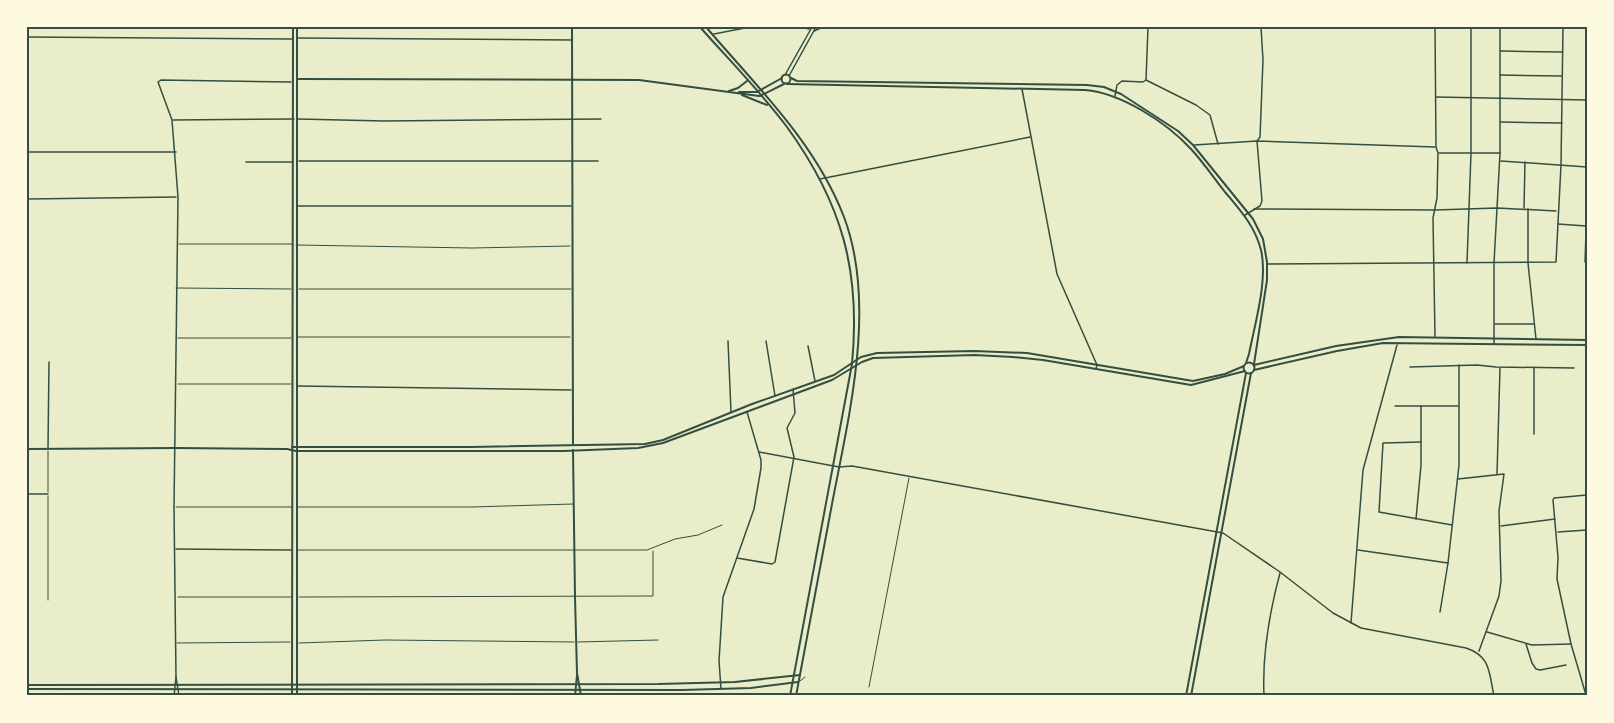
<svg xmlns="http://www.w3.org/2000/svg" width="1614" height="723" viewBox="0 0 1614 723" font-family="Mulish,sans-serif">
<rect width="100%" height="100%" fill="#e9edc9"/>
<g fill="none" stroke-linecap="round" stroke-linejoin="round">
<g stroke="#344e41" stroke-width="1">
<path d="M179,244H292"/>
<path d="M296,245L472,248L570,246"/>
<path d="M176,288L291,289"/>
<path d="M299,289H571"/>
<path d="M298,337H570"/>
<path d="M178,338H291"/>
<path d="M178,384H291"/>
<path d="M48,451V492"/>
<path d="M48,496V600"/>
<path d="M176,507H292"/>
<path d="M298,507H472L573,504"/>
<path d="M298,550H647L675,539L698,535L722,525"/>
<path d="M178,597H291"/>
<path d="M299,597L653,596V551"/>
<path d="M578,642L658,640"/>
<path d="M177,643L290,642"/>
<path d="M299,643L385,640L574,642"/>
<path d="M800,681L805,677"/>
<path d="M869,687L909,478"/>
</g>
<g stroke="#344e41" stroke-width="1.5">
<path d="M801,27L809,29"/>
<path d="M814,31L823,27"/>
<path d="M714,34L750,27"/>
<path d="M27,37L292,39"/>
<path d="M298,38L571,40"/>
<path d="M1501,51L1562,52"/>
<path d="M785,75L812,27"/>
<path d="M1500,75L1562,76"/>
<path d="M789,76L816,27"/>
<path d="M1146,80L1148,27"/>
<path d="M1022,89L1057,274L1097,365L1096,369"/>
<path d="M1115,96L1117,85L1122,81L1143,82L1146,80L1196,105L1210,115L1218,144"/>
<path d="M1436,97L1587,100"/>
<path d="M298,119L384,121L601,119"/>
<path d="M173,120L294,119"/>
<path d="M1501,122L1562,123"/>
<path d="M1194,145L1257,141L1435,147"/>
<path d="M27,152H176"/>
<path d="M1439,153H1500"/>
<path d="M299,161H598"/>
<path d="M1501,161L1587,167"/>
<path d="M246,162H293"/>
<path d="M820,179L1030,137"/>
<path d="M27,199L176,197"/>
<path d="M298,206H571"/>
<path d="M1524,208L1525,162"/>
<path d="M1254,209L1435,210L1497,208L1556,211"/>
<path d="M1528,209V263L1536,339"/>
<path d="M1245,215L1260,206L1262,201L1257,141L1260,137L1263,60L1261,27"/>
<path d="M1558,224L1586,226"/>
<path d="M1585,262L1587,204"/>
<path d="M1467,263L1471,153V27"/>
<path d="M1267,264L1556,262L1561,165L1563,27"/>
<path d="M1495,324H1534"/>
<path d="M1435,337L1433,218L1437,198L1438,153L1436,147L1435,27"/>
<path d="M728,341L731,412"/>
<path d="M766,341L775,396"/>
<path d="M1494,344V263L1500,153V27"/>
<path d="M808,346L815,381"/>
<path d="M1410,367L1477,365L1496,367L1574,368"/>
<path d="M297,386L571,390"/>
<path d="M1395,406H1458"/>
<path d="M1534,434V368"/>
<path d="M1421,442L1383,443L1379,512L1452,525"/>
<path d="M48,448L49,362"/>
<path d="M759,452L839,467L852,466L1223,533L1280,572L1333,613L1361,628L1466,648C1491,656 1489,673 1494,696"/>
<path d="M1497,474L1500,368"/>
<path d="M1458,479L1504,474L1499,511L1501,581L1499,596L1479,651"/>
<path d="M27,494H48"/>
<path d="M1416,519L1421,465V406"/>
<path d="M1501,526L1555,519"/>
<path d="M1558,532L1587,530"/>
<path d="M176,549L291,550"/>
<path d="M1358,550L1448,563L1440,612"/>
<path d="M737,558L772,564L775,562L794,457L787,428L795,413L793,389"/>
<path d="M1448,563L1459,465V365"/>
<path d="M1351,623L1363,470L1397,345"/>
<path d="M1487,632L1532,645L1571,644"/>
<path d="M1526,644L1532,663L1536,669L1540,670L1566,665"/>
<path d="M176,677L174,507L178,197L172,120L158,82L161,80L291,82"/>
<path d="M721,689L719,661L723,597L754,509L761,468V460L747,412"/>
<path d="M1586,695L1571,644L1557,579L1558,557L1553,500L1554,498L1587,495"/>
<path d="M174,696L176,677L179,696"/>
<path d="M1264,696C1262,654 1269,614 1280,573"/>
</g>
<g stroke="#344e41" stroke-width="2">
<path d="M572,27C572,166 573,305 573,444"/>
<path d="M298,79L639,80L759,96"/>
<path d="M739,92H757"/>
<path d="M292,447H471L645,444L663,440L752,404L834,375L861,357L877,353L974,351L1027,353L1193,381L1225,374L1244,366"/>
<path d="M27,449L175,448L287,449L296,451H564L638,448L663,443L832,380L862,362L873,358L975,355L1013,357L1043,360L1191,385L1245,371"/>
<path d="M573,450L575,597L577,673L581,696"/>
<path d="M575,696L577,675"/>
</g>
<g stroke="#344e41" stroke-width="2">
<path d="M297,27V696"/>
<path d="M700,27C729,60 761,92 787,127C842,203 861,271 852,364L790,696"/>
<path d="M706,27C757,87 815,142 844,217C877,305 849,415 832,504C820,568 808,632 796,696"/>
<circle cx="786" cy="79" r="4.5"/>
<path d="M791,78L797,81L1087,85L1104,87L1121,94L1178,131L1193,145L1253,219L1263,239L1267,262V280L1254,364"/>
<path d="M787,84L1085,90C1121,93 1166,122 1191,149C1203,162 1214,178 1225,192C1240,210 1255,226 1261,250C1268,280 1255,323 1249,354L1246,363"/>
<path d="M729,91L738,88L747,81"/>
<path d="M757,92L782,78"/>
<path d="M742,95L767,105"/>
<path d="M760,96L784,84"/>
<circle cx="1249" cy="368" r="5.5"/>
<path d="M1254,365L1336,346L1399,337L1587,340"/>
<path d="M1254,370L1337,351L1383,343L1587,345"/>
<path d="M27,685L658,684L735,682L800,675"/>
<path d="M27,689L682,690L751,688L798,682"/>
<path d="M292,696L293,27"/>
<path d="M1186,696L1246,373"/>
<path d="M1191,696L1251,373"/>
</g>
</g>
<rect width="1614" height="723" fill="none" stroke="#fefae0" stroke-width="57"/>
<rect x="28" y="28" width="1558" height="666" fill="none" stroke="#344e41" stroke-width="2"/>
</svg>
